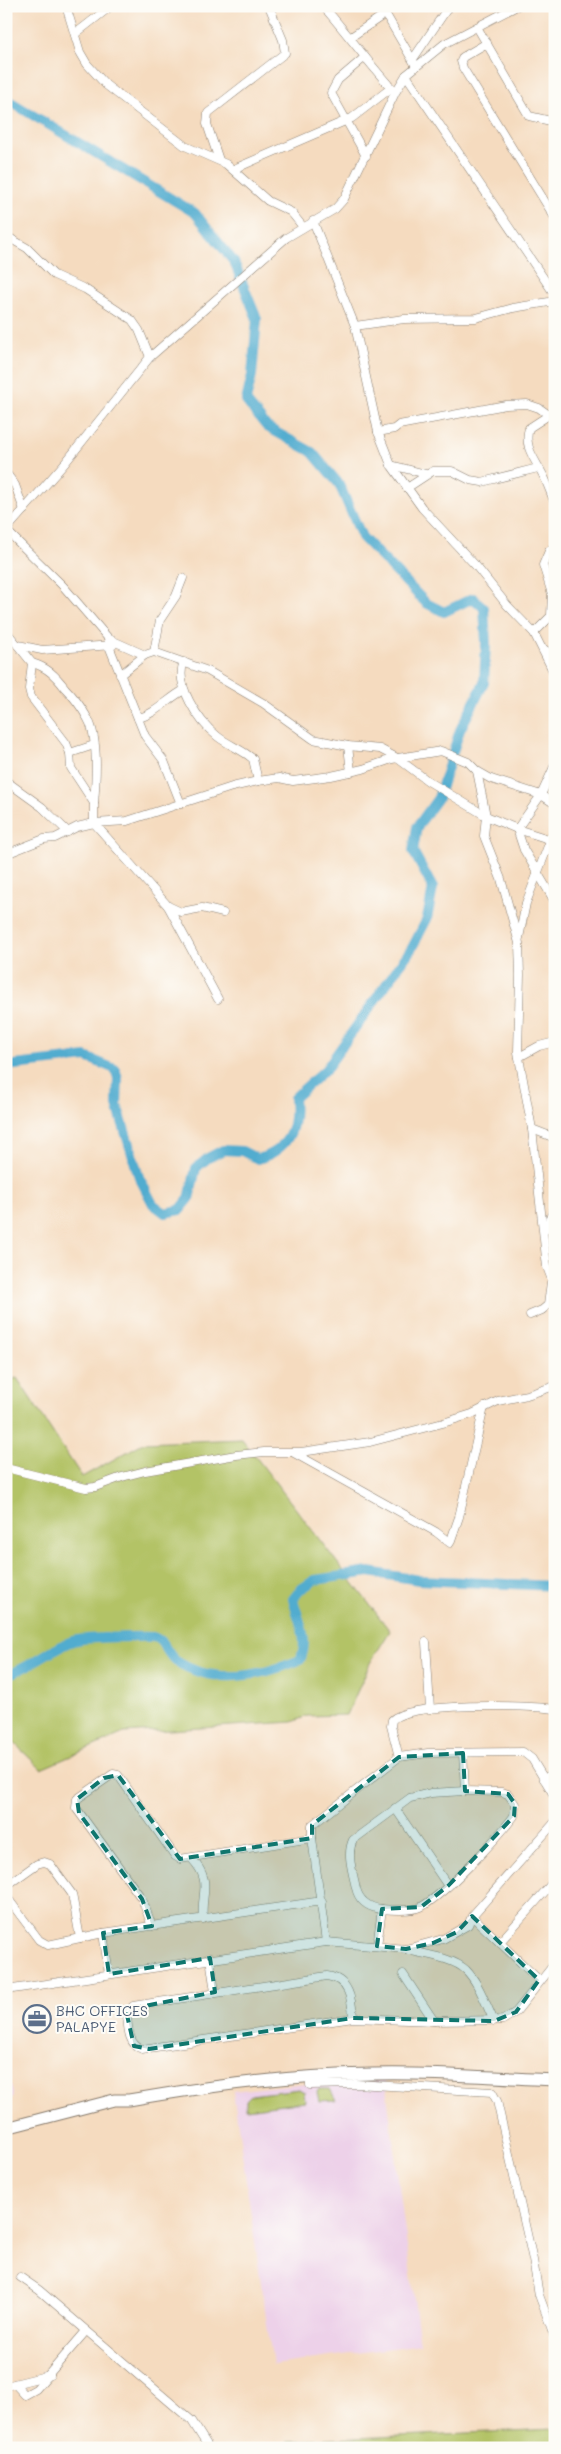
<svg xmlns="http://www.w3.org/2000/svg" width="561" height="2454" viewBox="0 0 561 2454" font-family="Mali,sans-serif">
<rect width="100%" height="100%" fill="#fdfcf7"/>
<filter id="ink" filterUnits="userSpaceOnUse"><feTurbulence type="fractalNoise" baseFrequency=".02" numOctaves="2"/><feDisplacementMap in="SourceGraphic" scale="10" xChannelSelector="R" yChannelSelector="G"/><feConvolveMatrix kernelMatrix="1 2 1 2 8 2 1 2 1" color-interpolation-filters="sRGB"/></filter>
<filter id="wash" filterUnits="userSpaceOnUse"><feTurbulence type="fractalNoise" baseFrequency=".0096" numOctaves="4" result="noise"/><feDisplacementMap in="SourceGraphic" scale="20" xChannelSelector="R" yChannelSelector="G"/><feGaussianBlur stdDeviation="1.12" result="paint"/><feColorMatrix in="noise" values="0 0 0 0 0 0 0 0 0 0 0 0 0 0 0 0 0 1.4 0 .05"/><feComposite in="paint" operator="in"/></filter>
<g filter="url(#wash)">
<rect width="100%" height="100%" fill="#f5dbbf"/>
<g fill="#edd1e9">
<path d="M6,2069L14,2097L6,2099Z"/>
<path d="M385,2080L420,2344L273,2365L233,2091L308,2083Z"/>
</g>
<g fill="#b3c366" stroke="#687041">
<path d="M17,1378L82,1477L143,1443L242,1439L390,1631L370,1663L347,1715L307,1716L293,1722L124,1733L41,1769L6,1735V1381Z"/>
<path d="M299,2089L304,2092L305,2101L246,2109V2100L251,2095Z"/>
<path d="M319,2089H330L336,2100L319,2101L317,2092Z"/>
<path d="M555,2429V2448H282L289,2441Z"/>
</g>
<g fill="none" stroke-linecap="round" stroke-linejoin="round">
<g stroke="#51accf" stroke-width="10">
<path d="M6,99L195,213L234,262L257,319L252,375L246,401L267,427L312,452L339,484L362,537L426,603L444,612L473,598L484,608L486,643L484,683L460,730L438,798L417,827L413,851L433,888L427,919L412,948L326,1069L294,1098C297,1129 289,1149 258,1159L242,1151L223,1150L208,1158L196,1168L189,1199L180,1210L165,1213L153,1204L139,1177L117,1105L118,1078L115,1069L86,1057L6,1066"/>
<path d="M6,1675C25,1670 39,1657 56,1649C63,1645 70,1641 77,1640C85,1638 146,1636 153,1637C165,1640 167,1655 176,1661C214,1686 262,1676 300,1660C310,1639 298,1620 293,1599L301,1589L315,1580L369,1572L419,1580L555,1586"/>
</g>
</g>
</g>
<g filter="url(#ink)">
<g fill="none" stroke-linecap="round" stroke-linejoin="round">
<defs>
<g id="minor">
<path d="M66,6L80,52L87,64L106,85L185,146L226,164L268,201L291,212L303,227"/>
<path d="M323,6C348,34 369,64 394,91"/>
<path d="M381,6L416,66"/>
<path d="M477,27L529,116L555,122"/>
<path d="M75,34L111,6"/>
<path d="M351,37L385,14"/>
<path d="M487,43L463,57L461,61L463,68L555,218"/>
<path d="M365,57L338,80L331,93L366,156"/>
<path d="M413,59L449,6"/>
<path d="M406,75L555,295"/>
<path d="M219,160L207,124L208,113L285,53L283,40L269,6"/>
<path d="M234,169L352,118L391,88"/>
<path d="M313,221L355,326L378,432L391,465L422,508L476,566L507,605L534,633L555,675"/>
<path d="M6,236L27,248L54,275L85,289L132,320L139,330L150,357"/>
<path d="M355,326L404,319L476,318L513,308L555,301"/>
<path d="M549,415L529,428C523,448 536,460 544,477C548,485 551,494 555,503"/>
<path d="M378,432L394,429L399,425L506,405L527,404L539,408L549,415L555,413"/>
<path d="M391,465L426,474"/>
<path d="M6,473L15,485L24,510"/>
<path d="M407,488L433,471H452L470,480L482,482L538,468"/>
<path d="M6,530L65,463L150,357L286,238L335,209L344,199L395,93L406,75L444,44L517,6"/>
<path d="M6,530L63,586L109,639L145,655L154,652L208,671L263,703L313,739L348,746L380,749L397,758L428,781L486,816L517,829L555,841"/>
<path d="M6,631L32,663L29,689L31,697L66,743L70,753L71,768L94,803V823L168,906L218,999"/>
<path d="M534,633L551,616L552,594L543,565L549,551L555,546"/>
<path d="M109,639V646L145,736L164,761L181,804"/>
<path d="M18,645L42,650L113,645"/>
<path d="M544,649L555,656"/>
<path d="M154,652L160,620L176,596L183,578"/>
<path d="M184,662C174,684 198,721 217,736C228,745 242,749 253,759L258,781"/>
<path d="M32,663C47,667 56,676 65,688C74,697 82,708 88,719C99,739 96,780 94,803"/>
<path d="M120,675L145,655"/>
<path d="M138,718C154,715 169,698 184,690"/>
<path d="M348,746L351,772"/>
<path d="M70,753L94,745"/>
<path d="M554,767L541,795L517,829L524,850L555,902"/>
<path d="M477,771L491,779L541,795L555,804"/>
<path d="M6,781L42,807L68,832"/>
<path d="M6,854L44,839L55,838L77,827L94,823L127,821L232,787L258,781L279,778L293,781L331,776L363,769L392,759L441,751L468,762L477,771L486,816L484,836L501,879L519,943L520,975L518,1052L532,1129L547,1267L555,1288"/>
<path d="M168,906L181,912L202,908L223,913"/>
<path d="M519,938L526,903L555,828"/>
<path d="M519,1057L539,1046L555,1042"/>
<path d="M532,1129L555,1138"/>
<path d="M545,1230L555,1207"/>
<path d="M530,1315L542,1310L548,1305L551,1282"/>
<path d="M294,1453L436,1532L450,1543L459,1517L484,1407"/>
<path d="M6,1468L86,1488L95,1487L122,1477L145,1471L236,1455L264,1452H301L370,1442L443,1423L472,1414L498,1401L527,1395L555,1386"/>
<path d="M426,1642L430,1709"/>
<path d="M463,1753L465,1791"/>
<path d="M399,1757L391,1726L392,1720C410,1702 527,1705 555,1709"/>
<path d="M544,1779L555,1772"/>
<path d="M465,1791L502,1792L508,1794L515,1804L514,1816C496,1840 446,1893 421,1907C411,1912 391,1910 380,1909C368,1907 359,1901 356,1888C353,1873 346,1854 353,1840L410,1798L431,1793Z"/>
<path d="M395,1808L448,1886"/>
<path d="M191,1858C214,1882 200,1893 203,1919"/>
<path d="M6,1886L37,1864L44,1862L50,1864L72,1894L80,1938"/>
<path d="M6,1896L39,1940L48,1945L103,1933L322,1901"/>
<path d="M472,1916L539,1980"/>
<path d="M152,1926L142,1899L76,1808L77,1799L113,1774L118,1775L175,1856L180,1859L312,1838"/>
<path d="M103,1933L109,1974"/>
<path d="M326,1942L312,1838V1825L399,1757L428,1753L523,1752L532,1759L555,1797"/>
<path d="M500,1942L555,1880"/>
<path d="M377,1946L382,1909"/>
<path d="M408,1950C425,1955 452,1957 466,1970C479,1983 486,2005 494,2021"/>
<path d="M210,1958L215,1992"/>
<path d="M403,1974L434,2021"/>
<path d="M6,1990L326,1942L406,1949L443,1939L468,1925L472,1916L555,1822"/>
<path d="M353,2018C352,1999 349,1979 327,1976L139,2005L133,2006L127,2015C128,2027 128,2045 142,2049L353,2018L434,2021L503,2020L516,2012L555,1963"/>
<path d="M310,2076V2085L356,2084L492,2092L497,2101L533,2260L539,2295L555,2338"/>
<path d="M20,2277L39,2290L192,2421L209,2448"/>
<path d="M15,2384L25,2395L36,2389L86,2331"/>
<path d="M6,2386L50,2375"/>
</g>
<path id="highway" d="M6,2128L114,2100H129C210,2086 290,2075 372,2074C433,2072 494,2078 555,2080"/>
</defs>
<use href="#minor" stroke="#887c6e" stroke-width="9"/>
<use href="#highway" stroke="#887c6e" stroke-width="13"/>
<use href="#minor" stroke="#fff" stroke-width="8"/>
<use href="#highway" stroke="#fff" stroke-width="11"/>
</g>
</g>
<path fill="#0f766e" fill-opacity="0.2" stroke="#0f766e" stroke-width="4" stroke-dasharray="10 6" stroke-linejoin="round" d="M463,1753L465,1791L508,1794L515,1804L514,1816L448,1886L421,1907L382,1909L377,1946L406,1949L433,1943L457,1932L472,1916L539,1980L516,2012L494,2021L353,2018L149,2049L134,2046L127,2015L130,2009L215,1992L210,1958L109,1974L103,1933L152,1926L142,1899L79,1813L77,1799L104,1778L118,1775L180,1859L312,1838V1825L399,1757Z"/>
<defs>
<symbol id="office-ring" viewBox="-11 -11 22 22"><circle r="9.5" fill="#fdfcf7" stroke="#5c6f8a" stroke-width="1.5"/><path d="M-6-3h4V-5.5h4V-3h4V5H-6ZM-1-4.5V-3h2v-1.5ZM-6 0V1H6V0Z" fill="#5c6f8a"/></symbol>
</defs>
<g fill-rule="evenodd">
<use href="#office-ring" x="21" y="2003" width="32" height="32"/>
</g>
<g text-anchor="middle" stroke-width="4" stroke-linejoin="round" paint-order="stroke">
<g font-size="14" fill="#4e5e75" stroke="#fdfcf7" text-anchor="start">
<text x="56" y="2016">BHC OFFICES<tspan x="56" dy="16">PALAPYE</tspan></text>
</g>
</g>
<rect width="561" height="2454" fill="none" stroke="#fdfcf7" stroke-width="25"/>
</svg>
